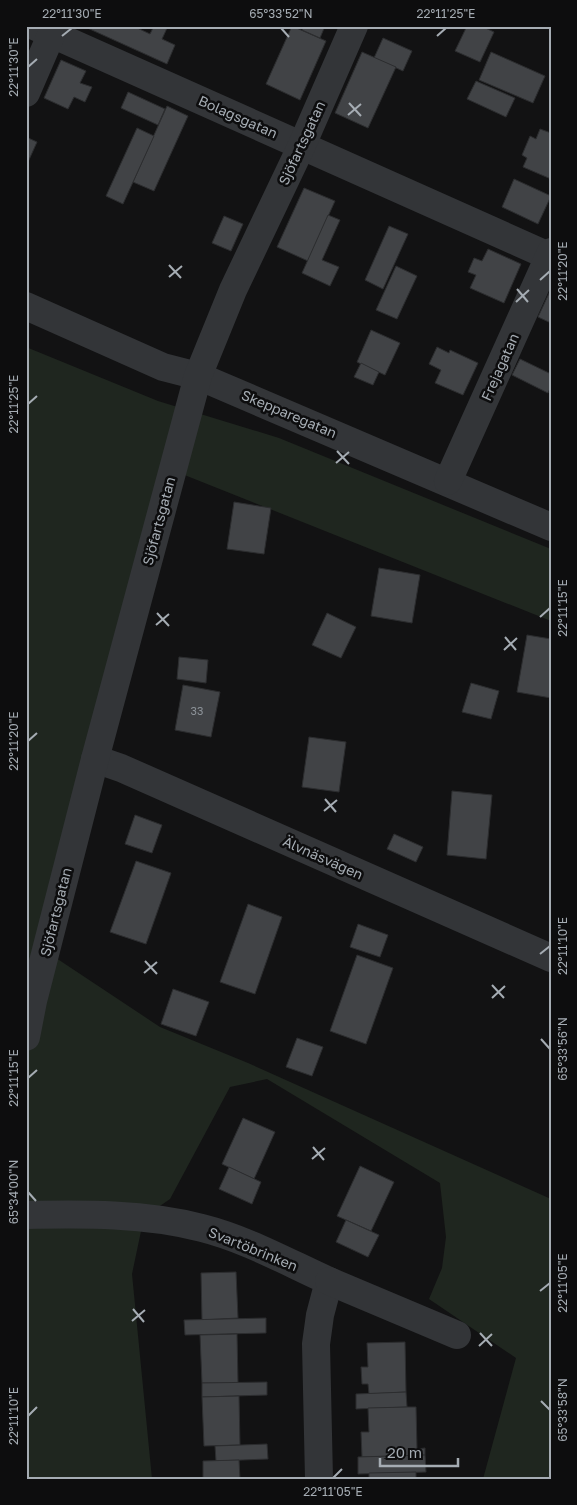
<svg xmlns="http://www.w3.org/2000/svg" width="577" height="1505" viewBox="0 0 577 1505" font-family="'Golos Text',sans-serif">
<rect width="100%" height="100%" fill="#121213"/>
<path fill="#1f261f" d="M26,347L158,401L279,438L551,549V621L172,470L44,950L160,1027L248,1063L551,1199V1479H483L516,1358L429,1299L442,1268L446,1237L440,1183L267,1079L230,1087L170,1199L144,1217L132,1274L152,1479H26Z"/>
<g fill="#414346" stroke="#2c2d2f">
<path d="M83,26H133L150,34L154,26H168L162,39L175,45L167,64Z"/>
<path d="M292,26L326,41L300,100L266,84Z"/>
<path d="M304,26H325L320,38L302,30Z"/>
<path d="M467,26H481L494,32L480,62L455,51Z"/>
<path d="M383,38L412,51L403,71L374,58Z"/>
<path d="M362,52L396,67L368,128L335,113Z"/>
<path d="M491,52L545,76L533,103L479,80Z"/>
<path d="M61,60L86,71L80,83L92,87L85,102L74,97L68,109L44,98Z"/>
<path d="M476,81L515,98L506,117L467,99Z"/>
<path d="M128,92L165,109L158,125L121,108Z"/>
<path d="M167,106L188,116L154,191L133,182Z"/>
<path d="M137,128L154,136L123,204L106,196Z"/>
<path d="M540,129L551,133V179L523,167L527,158L522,155L530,136L536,139Z"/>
<path d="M26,137L37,142L28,162H26Z"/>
<path d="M514,179L551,196L538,224L502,207Z"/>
<path d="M304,188L335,201L308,261L277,247Z"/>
<path d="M328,215L340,220L322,260L339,267L330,286L302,273Z"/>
<path d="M224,216L243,224L231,251L212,243Z"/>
<path d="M389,226L408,234L383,289L365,280Z"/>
<path d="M488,249L521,264L504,303L470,288L476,275L468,272L474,258L482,261Z"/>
<path d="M396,266L417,276L397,319L376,310Z"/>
<path d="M551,289V323L538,317Z"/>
<path d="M371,330L400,343L385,375L357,362Z"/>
<path d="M437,347L449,353L450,350L478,363L463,395L435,383L441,370L429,364Z"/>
<path d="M520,359L551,374V386L548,393L512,375Z"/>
<path d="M361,363L379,372L373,385L354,377Z"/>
<path d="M234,502L271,508L264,554L227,549Z"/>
<path d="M379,568L420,575L412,623L371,616Z"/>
<path d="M327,613L356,627L341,658L312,645Z"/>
<path d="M527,635L551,639V698L517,692Z"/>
<path d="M179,657L208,660L206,683L177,679Z"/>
<path d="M471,683L499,691L491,719L462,712Z"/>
<path d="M183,685L220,692L211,737L175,730Z"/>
<path d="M309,737L346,742L339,792L302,787Z"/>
<path d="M452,791L492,795L486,859L447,855Z"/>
<path d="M135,815L162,825L152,853L125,844Z"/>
<path d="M394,834L423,847L416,862L387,849Z"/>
<path d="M136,861L171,873L146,944L110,932Z"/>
<path d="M248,904L282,917L255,994L220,982Z"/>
<path d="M358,924L388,935L380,957L350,947Z"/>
<path d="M357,955L393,968L366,1044L330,1031Z"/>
<path d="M173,989L209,1002L196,1036L161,1024Z"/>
<path d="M297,1038L323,1047L312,1076L286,1067Z"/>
<path d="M243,1118L275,1132L254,1179L222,1164Z"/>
<path d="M360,1166L394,1182L371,1231L337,1216Z"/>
<path d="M229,1167L261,1182L252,1204L219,1189Z"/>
<path d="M346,1220L379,1235L368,1257L336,1242Z"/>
<path d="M236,1272L238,1318L202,1320L201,1273Z"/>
<path d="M266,1318V1333L185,1335L184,1320Z"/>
<path d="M237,1334L238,1383H202L200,1335Z"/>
<path d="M405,1342L406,1392L369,1394L368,1384H362L361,1367H368L367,1343Z"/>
<path d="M267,1382V1395L202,1397V1383Z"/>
<path d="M406,1392L407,1407L356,1409V1394Z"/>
<path d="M239,1396L240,1445L204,1446L202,1397Z"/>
<path d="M407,1407H416L417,1449L425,1448V1455L362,1457L361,1432H369L368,1408Z"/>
<path d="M267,1444L268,1459L216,1461L215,1446Z"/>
<path d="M425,1455L426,1472L358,1474V1457Z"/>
<path d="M239,1460L240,1479H203V1461Z"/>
<path d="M416,1472V1479H369V1473Z"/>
</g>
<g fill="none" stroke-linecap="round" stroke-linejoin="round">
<g stroke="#333538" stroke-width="28">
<path d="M34,26L551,257"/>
<path d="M26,93L55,26"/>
<path d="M26,306L163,367L198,376L551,527"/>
<path d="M448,481L551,252"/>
<path d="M95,759L121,768L551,958"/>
<path d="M26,1037L33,1001L95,759L198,376L233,290L302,145L354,26"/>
<path d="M26,1215C84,1214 145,1213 202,1228C246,1239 287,1262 329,1281L320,1315L316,1344L319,1479"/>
<path d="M329,1281L457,1335"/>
</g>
</g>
<path fill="none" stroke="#a5acb3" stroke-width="2" d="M281,28L289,37M62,36L72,28M437,36L446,28M28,67L37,59M349,103L361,116M348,115L361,104M169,265L181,278M169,277L182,266M540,280L550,271M517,289L528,302M516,302L529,290M28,404L37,396M337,451L349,464M336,463L349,452M157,613L169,626M540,617L550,608M156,625L169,614M505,637L516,650M504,650L517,638M28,741L37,733M325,799L336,812M324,811L337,800M540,954L550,946M145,961L157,974M144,973L157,962M492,985L504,998M492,998L505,986M541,1039L550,1049M28,1078L37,1070M313,1147L324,1160M312,1159L325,1148M28,1192L36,1201M540,1291L550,1283M133,1309L144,1322M132,1321L145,1310M480,1333L492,1346M479,1346L492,1334M541,1401L550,1410M28,1416L37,1407M333,1478L342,1469"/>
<g text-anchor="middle" stroke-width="5" stroke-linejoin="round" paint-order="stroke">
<g font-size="11" fill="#8c9298">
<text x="197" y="715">33</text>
</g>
<g font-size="14" fill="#a5acb3" stroke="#0d0d0e">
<text transform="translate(238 117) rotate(24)" y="5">Bolagsgatan</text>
<text transform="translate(302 143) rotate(-65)" y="5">Sjöfartsgatan</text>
<text transform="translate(500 367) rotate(-66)" y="5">Frejagatan</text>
<text transform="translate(289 414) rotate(23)" y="5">Skepparegatan</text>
<text transform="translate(159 521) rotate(-75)" y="5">Sjöfartsgatan</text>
<text transform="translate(323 858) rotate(24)" y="5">Älvnäsvägen</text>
<text transform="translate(56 912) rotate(-76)" y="5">Sjöfartsgatan</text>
<text transform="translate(253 1249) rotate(22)" y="5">Svartöbrinken</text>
</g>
</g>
<rect width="577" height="1505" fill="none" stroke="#0d0d0e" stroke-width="55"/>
<path d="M380 1458v8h78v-8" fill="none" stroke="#a5acb3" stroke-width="2.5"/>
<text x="387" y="1458" font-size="15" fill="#a5acb3" stroke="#0d0d0e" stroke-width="4" paint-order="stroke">20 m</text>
<rect x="28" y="28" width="522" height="1450" fill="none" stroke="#a5acb3" stroke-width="2"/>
<g font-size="12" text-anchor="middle" fill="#a5acb3">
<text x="72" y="18">22°11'30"E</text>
<text x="281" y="18">65°33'52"N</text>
<text x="446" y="18">22°11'25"E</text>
<text transform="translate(14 67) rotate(-90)" y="4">22°11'30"E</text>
<text transform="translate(563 271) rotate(-90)" y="4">22°11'20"E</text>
<text transform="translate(14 404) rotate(-90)" y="4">22°11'25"E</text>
<text transform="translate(563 608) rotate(-90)" y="4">22°11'15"E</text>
<text transform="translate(14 741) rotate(-90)" y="4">22°11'20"E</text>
<text transform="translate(563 946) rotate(-90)" y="4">22°11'10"E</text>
<text transform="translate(563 1049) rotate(-90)" y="4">65°33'56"N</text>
<text transform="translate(14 1078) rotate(-90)" y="4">22°11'15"E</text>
<text transform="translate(14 1192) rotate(-90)" y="4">65°34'00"N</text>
<text transform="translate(563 1283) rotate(-90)" y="4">22°11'05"E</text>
<text transform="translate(563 1410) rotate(-90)" y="4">65°33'58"N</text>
<text transform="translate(14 1416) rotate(-90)" y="4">22°11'10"E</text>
<text x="333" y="1496">22°11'05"E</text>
</g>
</svg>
